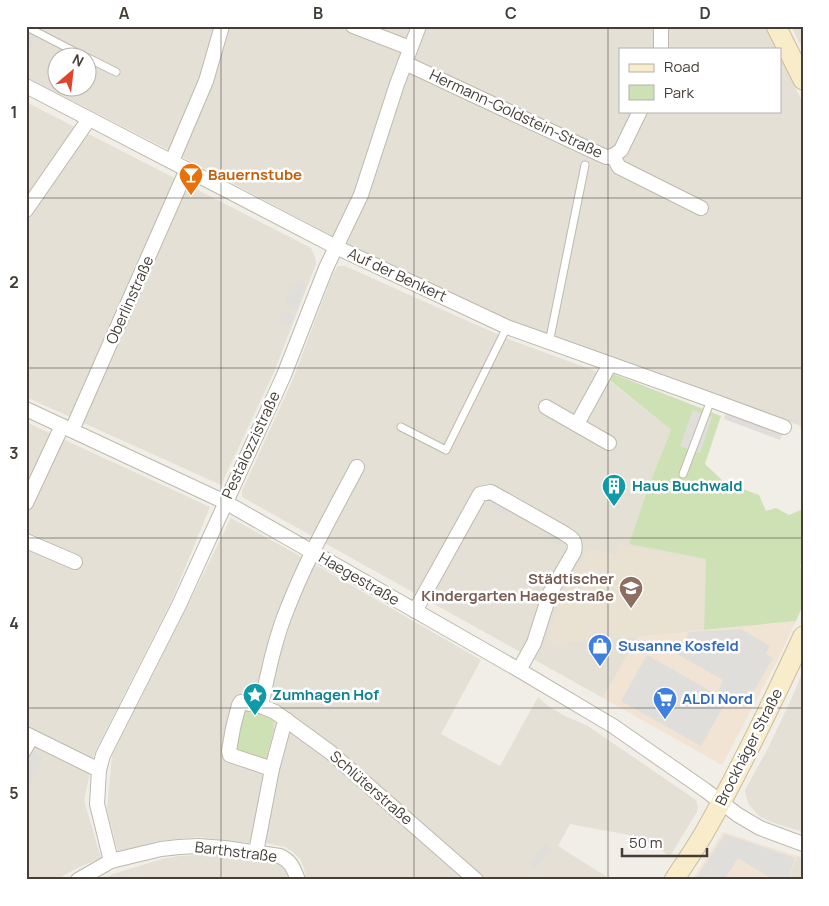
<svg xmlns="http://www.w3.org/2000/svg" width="829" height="906" viewBox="0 0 829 906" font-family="Manrope,sans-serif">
<rect width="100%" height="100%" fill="#f1eee7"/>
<g fill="#e5e0d6" fill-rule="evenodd">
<path d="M26,26H766L777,49H620V111H780V56L803,103V430L800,429L801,426L509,320L368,255L192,162L26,77ZM58,58H88V88H58Z"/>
<path d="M791,26H803V50Z"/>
<path d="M26,102L311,248L315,257L316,264L274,372L221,485L26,397Z"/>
<path d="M338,266H345L508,339L609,376L608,380L671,430L651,480L630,544L706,559L704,630L638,637L603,698L242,497V491L293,379L333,273Z"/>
<path d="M26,422L210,507L171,602L94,754L84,800L101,858L77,868L56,880H26Z"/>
<path d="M231,518L311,562L481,660L441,734L500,766L538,697L548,706L565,716L588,726L696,800L698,807L697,812L670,856L640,837L570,824L558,846L612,880H306L304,868L300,859L293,852L285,847L252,840L249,843L199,837L158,841L118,853L107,809L112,755L186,609Z"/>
<path d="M803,671V832L771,822L759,816L749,805L746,796L745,790L766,752L791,700Z"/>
<path d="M198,855L223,856L277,863L286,870L290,880H102L113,874L162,859L179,856Z"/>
<path d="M797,856L803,858V880H788Z"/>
</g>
<g fill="#f1e4d4">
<path d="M796,621L777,661L724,762L722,764H720L603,698L638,637Z"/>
<path d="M723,832L797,856L788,880H692Z"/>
</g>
<path fill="#e9e2d2" d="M619,544L705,560L704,630L557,644L547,640L566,588L588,550L593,549L615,555Z"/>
<g fill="#cee1b4">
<path d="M611,373L721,416L705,464L724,482L759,495L766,511L776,508L789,515L803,509V558L800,567L803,568V605L796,621L704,630L706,559L629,544L651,480L671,430L608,379Z"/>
<path d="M242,708L271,715L274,723L273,731L266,760L232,749Z"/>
</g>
<g fill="#e0dedb">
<path d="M26,30L37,35L26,56Z"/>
<path d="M298,280L306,284L297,308L284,303L291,286L295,287Z"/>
<path d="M282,311L294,315L290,325L278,320Z"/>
<path d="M693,410L712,417L700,453L680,446Z"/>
<path d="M727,410L783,431L780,440L724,419Z"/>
<path d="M493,499L511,510L508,516L489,506Z"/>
<path d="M546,529L564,539L560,546L542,535Z"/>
<path d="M741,629L770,646L766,654L773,658L745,707L718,692L723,680L677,654L689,632Z"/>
<path d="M647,655L727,700L701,746L621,701Z"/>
<path d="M26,749L43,758L29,786L26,785Z"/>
<path d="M725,834L795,858L788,880H773L738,858L724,880H695Z"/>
<path d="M545,844L552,849L535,868L529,863Z"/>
</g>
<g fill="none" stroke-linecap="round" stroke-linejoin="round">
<defs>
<g id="lane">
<path d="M26,29L27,27L87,58"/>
<path d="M88,58L116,72"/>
<path d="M549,343L585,165"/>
<path d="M401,427L446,450L507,327"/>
<path d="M683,474L711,400"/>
<path d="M26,754L35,738"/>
</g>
<g id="street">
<path d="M353,26L410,48"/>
<path d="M661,26V49"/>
<path d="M405,63L606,157L613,156"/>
<path d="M26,86L336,247L507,327L711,400L784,427"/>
<path d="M613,156L619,167L701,208"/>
<path d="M613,156L621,150L640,111"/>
<path d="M172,161L206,81L222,26"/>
<path d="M26,210L89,119"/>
<path d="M546,407L609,443"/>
<path d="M26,409L225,502L519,670L613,726L705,790L738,815L760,828L803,844"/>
<path d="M577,424L610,364"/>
<path d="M72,430L187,169"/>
<path d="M26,503L62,426"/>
<path d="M26,541L75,562"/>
<path d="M415,611L480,494L491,492L562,532C571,538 577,539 574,552L550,593L534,643L519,670"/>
<path d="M261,706C268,673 275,638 288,607C307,558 333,513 357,467"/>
<path d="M26,734L99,770"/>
<path d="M272,769L230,755L229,751L233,728L239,705L241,702L261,706L275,712L330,752L476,880"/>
<path d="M256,852L272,769L283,728L287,720"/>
<path d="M111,861L97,804L99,770L103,755L179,605L284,375L326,268L361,195L397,84L419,26"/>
<path d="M78,880L111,861L161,849L179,847L198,846L225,848L280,856C292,862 293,868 298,880"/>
</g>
<g id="secondary">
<path d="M776,26L803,80"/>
<path d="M674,880C685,863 697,846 707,828C742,766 773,701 803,636"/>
</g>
</defs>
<use href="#lane" stroke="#bfb8ae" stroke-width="9"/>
<use href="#street" stroke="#bfb8ae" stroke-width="16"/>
<use href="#secondary" stroke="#ccbe9b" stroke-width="21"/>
<use href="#lane" stroke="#fff" stroke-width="7"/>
<use href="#street" stroke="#fff" stroke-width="14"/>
<use href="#secondary" stroke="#f8ecca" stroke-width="19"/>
</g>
<path fill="none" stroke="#443e37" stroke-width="1" stroke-opacity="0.55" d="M221,26V880M414,26V880M608,26V880M26,198H803M26,368H803M26,538H803M26,708H803"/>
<defs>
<symbol id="bar-pin" viewBox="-11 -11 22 30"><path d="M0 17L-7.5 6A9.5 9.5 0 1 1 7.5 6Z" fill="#e8710a" stroke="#fff"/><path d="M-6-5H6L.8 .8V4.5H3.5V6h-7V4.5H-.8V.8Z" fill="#fff"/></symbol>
<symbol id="building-pin" viewBox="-11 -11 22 30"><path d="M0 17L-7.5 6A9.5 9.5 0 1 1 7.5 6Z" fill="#0f9aa8" stroke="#fff"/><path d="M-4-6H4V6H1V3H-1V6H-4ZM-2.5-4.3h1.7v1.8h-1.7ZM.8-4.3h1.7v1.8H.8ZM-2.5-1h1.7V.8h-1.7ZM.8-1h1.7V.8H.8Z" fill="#fff"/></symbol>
<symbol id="school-pin" viewBox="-11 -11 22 30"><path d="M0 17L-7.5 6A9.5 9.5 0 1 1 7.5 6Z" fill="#8d6e63" stroke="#fff"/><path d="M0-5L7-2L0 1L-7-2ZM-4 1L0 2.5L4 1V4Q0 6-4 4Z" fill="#fff"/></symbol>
<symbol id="shop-pin" viewBox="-11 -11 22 30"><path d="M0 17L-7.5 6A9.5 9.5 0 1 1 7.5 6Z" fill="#3f7fe0" stroke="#fff"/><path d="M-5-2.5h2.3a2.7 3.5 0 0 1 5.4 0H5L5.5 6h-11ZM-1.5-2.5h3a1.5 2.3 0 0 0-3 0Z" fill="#fff"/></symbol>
<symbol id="sight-pin" viewBox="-11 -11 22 30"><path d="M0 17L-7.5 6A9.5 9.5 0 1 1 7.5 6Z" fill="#0f9aa8" stroke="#fff"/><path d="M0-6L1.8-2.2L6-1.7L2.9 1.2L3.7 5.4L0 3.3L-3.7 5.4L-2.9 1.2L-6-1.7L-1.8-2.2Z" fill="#fff"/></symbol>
<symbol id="supermarket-pin" viewBox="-11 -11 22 30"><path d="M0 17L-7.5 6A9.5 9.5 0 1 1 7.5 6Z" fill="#3f7fe0" stroke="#fff"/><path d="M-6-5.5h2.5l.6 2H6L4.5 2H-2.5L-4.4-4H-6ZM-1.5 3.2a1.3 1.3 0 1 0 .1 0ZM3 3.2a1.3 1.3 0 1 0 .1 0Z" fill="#fff"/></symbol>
</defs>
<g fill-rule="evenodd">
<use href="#bar-pin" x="177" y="161" width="28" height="38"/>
<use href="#building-pin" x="600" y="472" width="28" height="38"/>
<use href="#school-pin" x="617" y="574" width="28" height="38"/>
<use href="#shop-pin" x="586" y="632" width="28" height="38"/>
<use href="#sight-pin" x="241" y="681" width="28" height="38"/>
<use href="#supermarket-pin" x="651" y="685" width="28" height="38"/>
</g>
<g text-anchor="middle" stroke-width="5" stroke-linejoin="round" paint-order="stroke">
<g font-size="15" fill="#443e37" stroke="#fff">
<text transform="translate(516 114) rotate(25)" y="5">Hermann-Goldstein-Straße</text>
<text transform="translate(397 275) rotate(25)" y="5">Auf der Benkert</text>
<text transform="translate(130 300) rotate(-66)" y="5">Oberlinstraße</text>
<text transform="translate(251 445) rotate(-65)" y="5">Pestalozzistraße</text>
<text transform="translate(359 579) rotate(30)" y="5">Haegestraße</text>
<text transform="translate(749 747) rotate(-63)" y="5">Brockhäger Straße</text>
<text transform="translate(371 788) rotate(41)" y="5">Schlüterstraße</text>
<text transform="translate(236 852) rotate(7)" y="5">Barthstraße</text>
</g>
<g font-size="15" font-weight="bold" fill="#c56008" stroke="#fff" text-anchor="start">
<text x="208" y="180">Bauernstube</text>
</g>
<g font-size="15" font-weight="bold" fill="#0d838f" stroke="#fff" text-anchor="start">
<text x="632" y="491">Haus Buchwald</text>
<text x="272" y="700">Zumhagen Hof</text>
</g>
<g font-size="15" font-weight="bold" fill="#785e54" stroke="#fff" text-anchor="end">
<text x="614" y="584">Städtischer<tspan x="614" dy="17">Kindergarten Haegestraße</tspan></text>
</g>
<g font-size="15" font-weight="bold" fill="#366cbe" stroke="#fff" text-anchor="start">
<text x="618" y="651">Susanne Kosfeld</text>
<text x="682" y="704">ALDI Nord</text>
</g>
</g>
<rect width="829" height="906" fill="none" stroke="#ffffff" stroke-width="55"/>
<rect x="619" y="48" width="162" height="65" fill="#ffffff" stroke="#b4b2af"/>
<rect x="629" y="64" width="25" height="8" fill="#f8ecca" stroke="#b4b2af"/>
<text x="664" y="72" font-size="15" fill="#443e37">Road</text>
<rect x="629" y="85" width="25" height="15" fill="#cee1b4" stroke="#b4b2af"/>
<text x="664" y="98" font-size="15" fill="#443e37">Park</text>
<g transform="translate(72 72) rotate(28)"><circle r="24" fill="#ffffff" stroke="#b4b2af"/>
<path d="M0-4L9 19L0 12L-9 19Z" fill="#e2432d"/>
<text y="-8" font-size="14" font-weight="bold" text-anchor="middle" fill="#443e37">N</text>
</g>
<path d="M622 848v8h85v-8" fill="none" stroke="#443e37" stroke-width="2.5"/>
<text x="629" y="848" font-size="15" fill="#443e37" stroke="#ffffff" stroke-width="4" paint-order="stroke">50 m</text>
<rect x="28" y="28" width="774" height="850" fill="none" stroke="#443e37" stroke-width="2"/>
<g font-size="16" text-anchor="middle" font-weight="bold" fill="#443e37">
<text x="124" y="19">A</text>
<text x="318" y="19">B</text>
<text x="511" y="19">C</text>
<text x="705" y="19">D</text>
<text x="14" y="118">1</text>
<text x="14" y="288">2</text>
<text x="14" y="459">3</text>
<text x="14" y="629">4</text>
<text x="14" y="799">5</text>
</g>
</svg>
